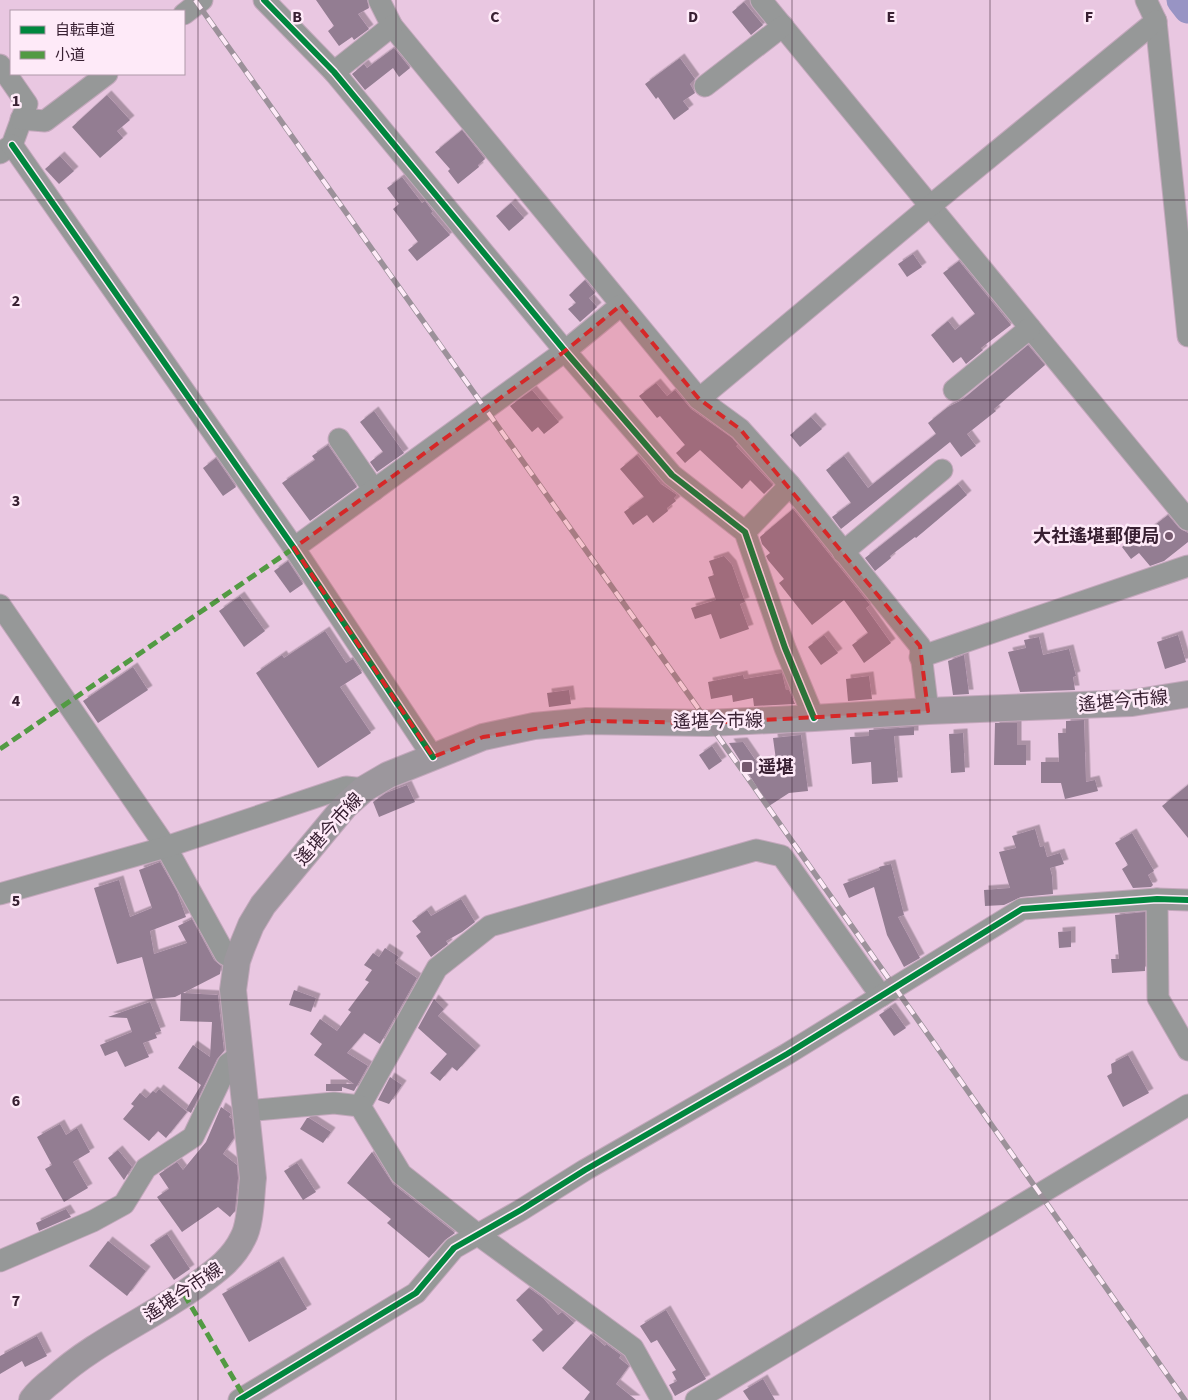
<svg xmlns="http://www.w3.org/2000/svg" width="1188" height="1400" viewBox="0 0 1188 1400" font-family="'Source Sans 3','Noto Sans JP',sans-serif">
<defs>
<filter id="shadow"><feDropShadow dx="4.5" dy="-4.5" stdDeviation="0" flood-color="#0004"/></filter>
</defs>
<rect width="100%" height="100%" fill="#e9c7e1"/>
<g fill="none" stroke-linecap="round" stroke-linejoin="round">
<path stroke="#9894c4" stroke-width="29" d="M1181,0L1188,9"/>
</g>
<g fill="#937d92" filter="url(#shadow)">
<path d="M316,0H367L369,8L358,14L369,29L354,40L352,37L339,46L328,31L334,26Z"/>
<path d="M744,2L763,25L751,35L732,12Z"/>
<path d="M394,48L410,68L399,77L393,68L365,90L352,74L364,64L367,68Z"/>
<path d="M680,58L695,79L690,84L695,93L683,101L689,109L674,120L658,97L656,99L645,84Z"/>
<path d="M107,95L130,120L117,131L123,138L100,158L72,127Z"/>
<path d="M462,130L485,159L478,165L479,167L458,184L448,171L450,169L435,152Z"/>
<path d="M60,156L74,171L59,184L45,169Z"/>
<path d="M402,177L422,203L425,201L433,212L431,213L450,235L417,261L408,250L418,242L393,209L399,204L387,188Z"/>
<path d="M511,203L524,218L509,231L496,216Z"/>
<path d="M913,254L922,267L907,277L898,264Z"/>
<path d="M959,261L1011,325L981,348L983,350L966,364L961,357L953,363L931,335L948,321L955,330L975,314L943,273Z"/>
<path d="M585,280L595,293L589,298L597,307L580,322L568,309L576,303L569,295Z"/>
<path d="M1028,345L1045,365L994,409L996,411L967,434L976,446L961,457L950,442L841,529L832,517L851,503L826,470L844,456L868,488L936,434L928,423L948,407L962,400Z"/>
<path d="M656,383L667,396L675,390L691,409L732,438L738,445L736,446L773,485L764,494L750,480L742,489L700,450L685,463L676,453L685,445L660,416L657,418L639,396Z"/>
<path d="M532,390L559,422L544,434L538,427L532,432L510,406Z"/>
<path d="M374,411L404,453L377,472L370,462L383,452L360,422Z"/>
<path d="M811,417L822,429L800,447L790,435Z"/>
<path d="M328,445L357,487L310,521L282,483L315,460L312,456Z"/>
<path d="M637,455L661,484L677,495L674,498L676,501L667,508L668,511L653,523L647,515L633,525L624,512L644,497L620,469Z"/>
<path d="M216,458L236,487L223,496L203,468Z"/>
<path d="M958,484L967,495L916,538L915,537L890,556L891,558L875,571L865,558Z"/>
<path d="M793,509L870,605L866,608L891,643L864,663L852,645L868,633L844,600L812,625L779,583L784,579L768,560L766,556L770,553L762,544L760,537Z"/>
<path d="M1168,515L1179,528L1188,533V542L1164,561L1150,566L1139,553L1131,559L1122,547L1135,536L1137,539Z"/>
<path d="M724,556L732,565L745,602L740,604L749,629L720,639L711,614L695,619L691,608L716,600L708,577L714,575L709,561Z"/>
<path d="M288,561L303,584L290,593L274,571Z"/>
<path d="M240,596L265,631L244,647L219,611Z"/>
<path d="M325,631L346,663L353,659L362,673L340,687L371,733L318,768L256,673L282,655L284,658Z"/>
<path d="M824,635L838,653L821,665L808,647Z"/>
<path d="M1178,635L1186,662L1165,669L1157,642Z"/>
<path d="M1039,637L1043,655L1069,649L1076,676L1073,677L1075,690L1020,692L1008,652L1026,648L1024,640Z"/>
<path d="M964,655L969,694L953,695L948,661Z"/>
<path d="M133,667L148,690L98,723L83,701Z"/>
<path d="M782,673L786,690H789L795,704L754,706L753,698L733,702L732,695L711,699L708,682L743,675L744,679Z"/>
<path d="M869,676L872,699L848,701L846,679Z"/>
<path d="M569,690L571,704L549,707L547,693Z"/>
<path d="M1084,720L1086,782L1095,780L1098,791L1065,799L1061,783H1041V762H1059L1058,733H1066V721Z"/>
<path d="M995,723H1017V745H1026V765H994Z"/>
<path d="M914,727V735L894,736L898,782L872,784L871,762L852,764L850,737L869,736V730Z"/>
<path d="M963,733L965,772L951,773L949,734Z"/>
<path d="M801,735L808,791L789,793L769,806L729,743L743,742L765,774L763,761L776,760L773,738Z"/>
<path d="M712,746L722,761L709,770L699,755Z"/>
<path d="M407,785L415,802L379,817L373,802L386,793Z"/>
<path d="M1188,785V838L1162,806Z"/>
<path d="M1035,829L1040,847L1044,846L1047,857L1060,853L1064,864L1050,868L1052,876L1053,894L1021,897L1004,905L985,906L984,890L1010,888L999,852L1016,848L1012,836Z"/>
<path d="M1132,833L1154,871L1148,875L1153,885L1151,887L1133,888L1122,869L1128,865L1115,843Z"/>
<path d="M160,862L177,892L186,917L150,931L154,954L187,943L178,926L192,919L214,960L221,966L220,974L183,993L218,995L224,1051L217,1059L191,1113L186,1110L201,1085L178,1068L193,1045L210,1057L212,1022L180,1021L181,994L175,997L153,999L142,957L117,964L94,888L119,880L130,917L152,908L139,870Z"/>
<path d="M891,864L904,915L898,917L920,958L904,967L887,935L874,887L849,898L843,884L880,870L879,867Z"/>
<path d="M461,899L475,922L462,932L446,941L448,944L431,957L416,936L421,932L412,921L427,910L431,916Z"/>
<path d="M1145,912V971L1112,973L1111,959H1119L1115,915Z"/>
<path d="M1071,931V947L1059,948L1058,932Z"/>
<path d="M385,948L399,957L395,963L417,978L380,1044L364,1033L347,1053L368,1066L354,1091L342,1087V1091H326V1084H354L314,1055L322,1044L310,1034L320,1019L337,1031L351,1012L348,1010L369,982L365,980L372,970L364,965L373,953L379,957Z"/>
<path d="M294,990L316,998L311,1012L289,1005Z"/>
<path d="M434,999L444,1009L438,1016L476,1050L457,1071L452,1067L440,1081L430,1073L447,1054L418,1028Z"/>
<path d="M150,1002L161,1031L155,1033L157,1038L143,1043L149,1057L125,1067L117,1051L105,1056L100,1045L132,1032L127,1018L108,1017Z"/>
<path d="M891,1007L906,1028L894,1036L879,1015Z"/>
<path d="M1128,1055L1149,1093L1123,1107L1107,1076L1112,1073L1111,1064Z"/>
<path d="M390,1077L402,1085L389,1104L378,1100Z"/>
<path d="M159,1089L187,1112L166,1138L158,1131L149,1141L123,1119L134,1106L131,1104L140,1093L146,1098L153,1091L156,1093Z"/>
<path d="M221,1107L231,1114L229,1117L232,1119L234,1138L223,1154L237,1165L238,1178L235,1211L230,1217L218,1207L182,1232L157,1197L169,1189L159,1174L177,1162L183,1170L206,1142Z"/>
<path d="M307,1118H309L331,1132L323,1143L300,1129Z"/>
<path d="M60,1124L66,1135L77,1128L90,1152L73,1162L88,1188L64,1202L45,1169L52,1165L37,1137Z"/>
<path d="M118,1150L132,1167L124,1180L108,1158Z"/>
<path d="M372,1152L393,1184L455,1233L445,1240L429,1258L387,1223L391,1219L347,1183Z"/>
<path d="M297,1163L316,1192L303,1200L284,1171Z"/>
<path d="M66,1209L71,1217L39,1231L36,1223Z"/>
<path d="M167,1234L190,1269L174,1280L150,1245Z"/>
<path d="M108,1241L146,1271L127,1296L89,1266Z"/>
<path d="M279,1261L307,1309L249,1342L222,1294Z"/>
<path d="M529,1288L543,1298L558,1315L562,1312L574,1323L543,1352L532,1340L543,1330L516,1300Z"/>
<path d="M666,1310L706,1379L675,1396L669,1385L677,1381L672,1372L676,1370L657,1340L651,1343L640,1326Z"/>
<path d="M591,1334L605,1346L606,1344L621,1355L619,1358L629,1366L616,1384L636,1400H584L590,1392L562,1368Z"/>
<path d="M37,1336L47,1356L25,1367L22,1361L0,1374V1356Z"/>
<path d="M763,1379L775,1400H749L743,1391Z"/>
</g>
<g fill="none" stroke-linecap="round" stroke-linejoin="round">
<defs>
<g id="minor">
<path d="M264,0L334,72L565,351L672,475L745,532L785,648L814,718"/>
<path d="M379,0L392,26L699,399L740,429L790,485L920,646L928,711"/>
<path d="M761,0L1188,520"/>
<path d="M1146,0L1156,21L1188,336"/>
<path d="M184,14L202,0"/>
<path d="M0,65L27,104L12,145L0,153"/>
<path d="M334,72L392,26"/>
<path d="M705,86L783,26"/>
<path d="M21,119L45,121L107,74"/>
<path d="M12,145L294,548L433,757"/>
<path d="M954,390L1030,328"/>
<path d="M699,399L930,206L1156,21"/>
<path d="M339,439L374,490"/>
<path d="M745,532L790,485"/>
<path d="M294,548L565,351L621,305"/>
<path d="M843,552L942,470"/>
<path d="M0,605L166,847L225,954L237,961"/>
<path d="M920,657L1188,566"/>
<path d="M0,894L166,847L346,787L364,789"/>
<path d="M1157,899L1158,998L1188,1050"/>
<path d="M360,1106L437,968L490,926L756,850L782,856L881,996"/>
<path d="M245,1111L334,1103L360,1106L401,1174L477,1234L633,1348L662,1400"/>
<path d="M0,1261L93,1221L124,1204L146,1168L193,1137L228,1064L239,1056"/>
<path d="M239,1400L416,1293L454,1248L521,1210L585,1170L787,1054L1022,909L1157,899L1188,900"/>
<path d="M696,1400L1188,1105"/>
</g>
<path id="major" d="M32,1400C38,1392 46,1385 54,1379C97,1340 152,1318 198,1284C216,1271 233,1259 243,1238C251,1224 251,1194 253,1178L233,990L237,961L242,947L251,925L263,905L345,806L364,789L388,775L483,737L534,726L587,721L708,723L814,718L928,711L1132,703L1188,694"/>
</defs>
<use href="#minor" stroke="#c3a8bc" stroke-width="23"/>
<use href="#major" stroke="#c3a8bc" stroke-width="28"/>
<use href="#minor" stroke="#969898" stroke-width="21"/>
<use href="#major" stroke="#9c979d" stroke-width="26"/>
<defs>
<path id="rail" d="M195,0L742,770L1185,1400"/>
</defs>
<use href="#rail" stroke="#9c919a" stroke-width="5.5"/>
<use href="#rail" stroke="#feeaf8" stroke-width="4" stroke-dasharray="11" stroke-linecap="butt"/>
<g stroke="#529a43" stroke-width="5" stroke-dasharray="10 5" stroke-linecap="butt">
<path d="M0,749L294,548"/>
<path d="M184,1294L246,1400"/>
</g>
<defs>
<g id="cycleway">
<path d="M264,0L334,72L565,351L672,475L745,532L785,648L814,718"/>
<path d="M12,145L294,548L433,757"/>
<path d="M239,1400L416,1293L454,1248L521,1210L585,1170L787,1054L1022,909L1157,899L1188,900"/>
</g>
</defs>
<use href="#cycleway" stroke="#feeaf8" stroke-width="9"/>
<use href="#cycleway" stroke="#00873e" stroke-width="6"/>
</g>
<path fill="#d62828" fill-opacity="0.2" stroke="#d62828" stroke-width="4" stroke-dasharray="10 6" stroke-linejoin="round" d="M621,305L699,399L740,429L920,646L928,711L708,723L587,721L483,737L433,757L294,548L565,351Z"/>
<path fill="none" stroke="#382032" stroke-width="1" stroke-opacity="0.55" d="M198,0V1400M396,0V1400M594,0V1400M792,0V1400M990,0V1400M0,200H1188M0,400H1188M0,600H1188M0,800H1188M0,1000H1188M0,1200H1188"/>
<g fill="#765a6f" stroke="#feeaf8" stroke-width="2">
<circle cx="1169" cy="536" r="5"/>
<rect x="741" y="761" width="12" height="12" rx="2.5"/>
</g>
<g text-anchor="middle" stroke-width="5" stroke-linejoin="round" paint-order="stroke">
<g font-size="18" font-weight="bold" fill="#382032" stroke="#feeaf8" text-anchor="end">
<text x="1159" y="542">大社遙堪郵便局</text>
<text x="758" y="773" text-anchor="start">遥堪</text>
</g>
<g font-size="18" fill="#382032" stroke="#feeaf8">
<text transform="translate(1123 701) rotate(-5)" y="6">遙堪今市線</text>
<text transform="translate(718 721) rotate(-1)" y="6">遙堪今市線</text>
<text transform="translate(329 829) rotate(-48)" y="6">遙堪今市線</text>
<text transform="translate(183 1292) rotate(-34)" y="6">遙堪今市線</text>
</g>
</g>
<g font-size="16" text-anchor="middle" font-weight="bold" fill="#382032" stroke="#feeaf8" stroke-width="5" stroke-linejoin="round" paint-order="stroke">
<text x="297" y="22">B</text>
<text x="495" y="22">C</text>
<text x="693" y="22">D</text>
<text x="891" y="22">E</text>
<text x="1089" y="22">F</text>
<text x="16" y="106">1</text>
<text x="16" y="306">2</text>
<text x="16" y="506">3</text>
<text x="16" y="706">4</text>
<text x="16" y="906">5</text>
<text x="16" y="1106">6</text>
<text x="16" y="1306">7</text>
</g>
<rect x="10" y="10" width="175" height="65" fill="#feeaf8" stroke="#af99a9"/>
<rect x="20" y="26" width="25" height="8" fill="#00873e" stroke="#af99a9"/>
<text x="55" y="35" font-size="15" fill="#382032">自転車道</text>
<rect x="20" y="51" width="25" height="8" fill="#529a43" stroke="#af99a9"/>
<text x="55" y="60" font-size="15" fill="#382032">小道</text>
</svg>
